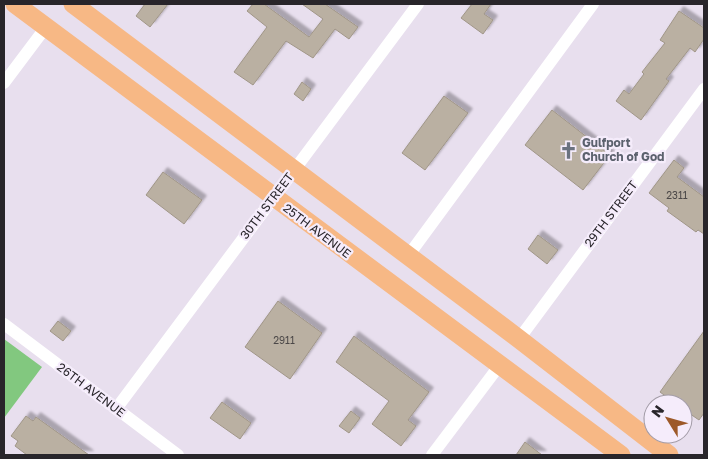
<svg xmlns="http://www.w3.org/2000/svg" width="708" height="459" viewBox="0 0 708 459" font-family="'Golos Text',sans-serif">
<defs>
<filter id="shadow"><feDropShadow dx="4.5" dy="-4.5" stdDeviation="1" flood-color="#0004"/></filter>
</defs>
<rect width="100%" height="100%" fill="#e8dfee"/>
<path fill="#82c87f" d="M4,339L42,367L4,418Z"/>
<g fill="#bab0a2" stroke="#a09688" filter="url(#shadow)">
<path d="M145,4H168L150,27L136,16Z"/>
<path d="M253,4H264L309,37L323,19L302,4H325L358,27L349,39L335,29L313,58L286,41L253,85L234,72L267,27L247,11Z"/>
<path d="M472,4H491L484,14L493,20L483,34L461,18Z"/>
<path d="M679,11L704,28V39L695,52L690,48L666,79L669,81L641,120L616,101L624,90L629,94L644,74L642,72L665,43L660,40Z"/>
<path d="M302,82L311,89L303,101L294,94Z"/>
<path d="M444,96L468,113L425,170L402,153Z"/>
<path d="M552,110L610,155L583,190L525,145Z"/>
<path d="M674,160L684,168L677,177L704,197V234L698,230L696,232L667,211L669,208L649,193Z"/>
<path d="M163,172L202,200L184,224L146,195Z"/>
<path d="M538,235L558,250L547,264L528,249Z"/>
<path d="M278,301L322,333L290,379L245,347Z"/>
<path d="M58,321L71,331L63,341L50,331Z"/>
<path d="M704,331V413L699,420L683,409V404H676L660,392Z"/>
<path d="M354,336L429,392L408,420L416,426L401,446L372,424L389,401L336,362Z"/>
<path d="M222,402L251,423L240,439L210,418Z"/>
<path d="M351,411L360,418L349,433L339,426Z"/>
<path d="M26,416L33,421L36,417L89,455H27L15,446L18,441L11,436Z"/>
<path d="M525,442L542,455H516Z"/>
</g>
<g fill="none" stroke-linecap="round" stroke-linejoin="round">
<g stroke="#fff" stroke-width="12">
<path d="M4,83L46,27"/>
<path d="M408,256L593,4"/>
<path d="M4,324L178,455"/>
<path d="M519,339L704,89"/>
<path d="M116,409L418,4"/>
<path d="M432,455L499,366"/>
</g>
<g stroke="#f7b885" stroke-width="19">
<path d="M15,4L621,455"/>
<path d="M73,4L519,339L669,455"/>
</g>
</g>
<defs>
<symbol id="church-bare" viewBox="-9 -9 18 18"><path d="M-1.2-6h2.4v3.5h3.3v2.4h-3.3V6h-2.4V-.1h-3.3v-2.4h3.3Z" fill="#6b7280" stroke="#f5ecfb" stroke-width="2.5" paint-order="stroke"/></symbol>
</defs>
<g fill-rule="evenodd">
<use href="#church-bare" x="556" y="138" width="25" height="25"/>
</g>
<g text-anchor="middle" stroke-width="4.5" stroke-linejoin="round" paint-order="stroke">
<g font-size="10" fill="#4c4848">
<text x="677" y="199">2311</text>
<text x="284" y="344">2911</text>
</g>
<g font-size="12" font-weight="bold" fill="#5b616d" stroke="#f5ecfb" text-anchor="start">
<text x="582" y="147">Gulfport<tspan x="582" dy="14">Church of God</tspan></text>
</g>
<g font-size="12" fill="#28252a" stroke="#f5ecfb">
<text transform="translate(267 206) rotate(-53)" y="4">30TH STREET</text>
<text transform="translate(611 214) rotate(-53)" y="4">29TH STREET</text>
<text transform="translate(317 231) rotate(37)" y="4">25TH AVENUE</text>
<text transform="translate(91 390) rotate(37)" y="4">26TH AVENUE</text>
</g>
</g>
<rect width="708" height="459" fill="none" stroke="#28252a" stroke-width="10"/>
<g transform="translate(668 419) rotate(307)"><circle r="24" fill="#f5ecfb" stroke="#a39ca7"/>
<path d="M0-4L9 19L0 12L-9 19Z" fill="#9d5929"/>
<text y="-8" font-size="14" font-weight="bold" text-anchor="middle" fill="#28252a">N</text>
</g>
</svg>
